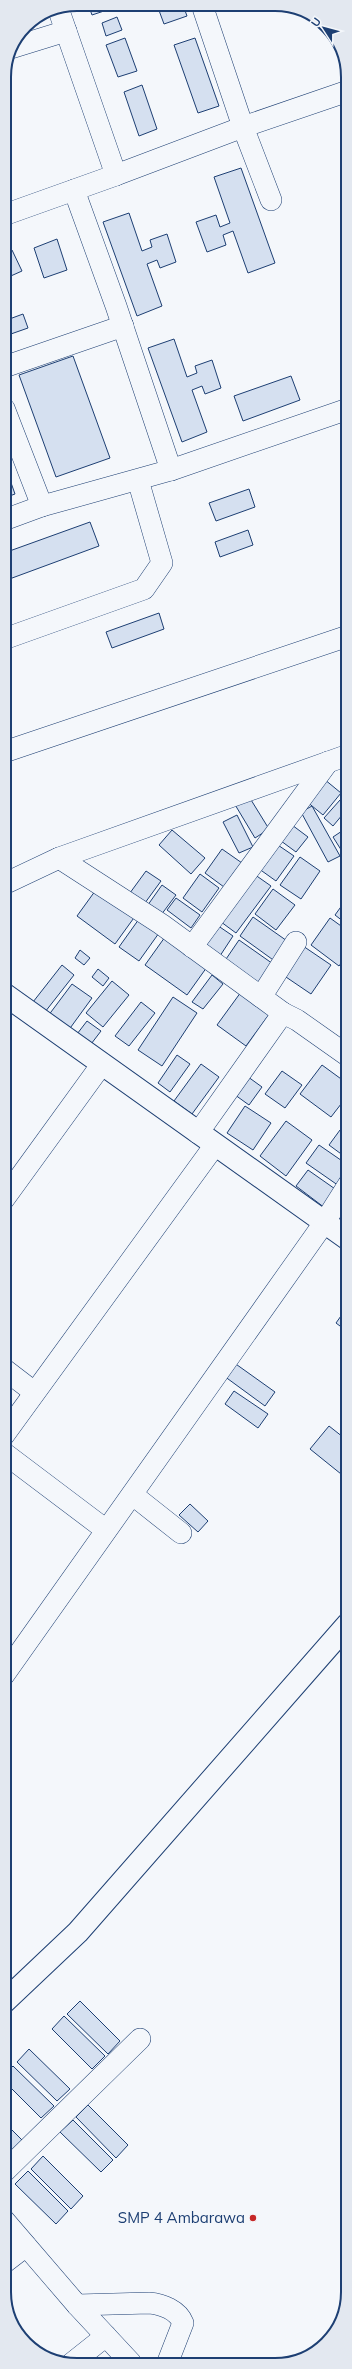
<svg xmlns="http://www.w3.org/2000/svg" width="352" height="2369" viewBox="0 0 352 2369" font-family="Mulish,sans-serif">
<rect width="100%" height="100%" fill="#f4f7fb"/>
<g fill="#d5e0f0" stroke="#1d3f73">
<path d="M88,4H111L113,8L92,15Z"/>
<path d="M157,5H183L187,16L164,24Z"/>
<path d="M117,17L122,30L106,36L102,23Z"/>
<path d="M125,38L137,71L118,77L106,45Z"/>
<path d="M195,38L219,106L198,113L174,45Z"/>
<path d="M142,85L157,129L139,136L124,92Z"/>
<path d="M241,168L275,263L248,273L233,231L223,235L226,245L207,252L196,222L216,215L220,227L230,223L214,177Z"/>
<path d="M129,213L142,251L152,247L150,240L167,234L176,262L160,268L157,260L147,264L162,306L137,316L103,222Z"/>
<path d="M57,239L67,270L44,278L34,248Z"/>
<path d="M12,250L22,271L4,279V254Z"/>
<path d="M23,314L28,328L8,335L4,321Z"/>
<path d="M174,339L187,377L197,373L195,366L212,360L221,388L205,394L202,386L192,390L207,432L182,442L148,348Z"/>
<path d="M73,356L110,458L56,477L19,375Z"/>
<path d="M291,376L300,400L243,421L234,396Z"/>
<path d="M4,463L15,494L4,498Z"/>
<path d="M249,489L255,507L216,521L209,503Z"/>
<path d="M90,522L99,546L4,581V553Z"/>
<path d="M248,530L253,545L220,557L215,542Z"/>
<path d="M159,613L164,629L112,648L106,632Z"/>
<path d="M324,779L341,793L323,815L306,801Z"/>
<path d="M248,795L269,829L255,838L234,803Z"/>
<path d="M340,800L348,808L333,826L324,818Z"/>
<path d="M312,806L340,856L328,862L301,812Z"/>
<path d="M237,815L253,847L239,853L223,822Z"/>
<path d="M288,822L308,837L296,852L277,838Z"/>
<path d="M348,827V855L345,856L333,837Z"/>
<path d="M172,830L205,858L191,874L159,845Z"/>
<path d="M272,841L294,856L276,881L255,866Z"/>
<path d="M222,849L242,863L224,887L205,873Z"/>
<path d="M300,857L320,871L301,899L280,885Z"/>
<path d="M146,871L161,881L142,907L127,897Z"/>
<path d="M251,872L271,886L236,933L217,919Z"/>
<path d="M200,874L219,888L202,912L183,898Z"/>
<path d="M162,885L176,895L158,919L145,909Z"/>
<path d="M98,887L136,915L115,944L77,916Z"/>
<path d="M273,889L295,905L276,930L255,914Z"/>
<path d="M348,897V925L335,915Z"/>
<path d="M176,898L200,915L191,928L167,910Z"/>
<path d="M253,917L290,943L276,962L240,936Z"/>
<path d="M330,918L348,931V954L339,966L311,945Z"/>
<path d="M139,919L159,933L139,961L119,947Z"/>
<path d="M214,923L233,936L216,962L196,948Z"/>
<path d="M165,937L207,967L187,995L145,965Z"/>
<path d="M239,940L276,966L259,991L222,965Z"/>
<path d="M303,946L331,965L311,994L283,975Z"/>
<path d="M80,950L90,958L84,965L75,958Z"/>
<path d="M62,965L74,975L45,1012L33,1002Z"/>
<path d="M98,969L109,978L103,986L92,977Z"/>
<path d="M212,975L223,984L203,1009L192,1002Z"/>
<path d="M112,981L129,995L103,1027L86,1013Z"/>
<path d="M72,984L92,998L68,1031L48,1016Z"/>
<path d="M241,992L270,1013L246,1046L217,1025Z"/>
<path d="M173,997L197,1013L162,1066L138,1050Z"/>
<path d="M141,1002L155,1013L129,1046L115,1036Z"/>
<path d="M87,1021L101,1031L88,1048L74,1038Z"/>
<path d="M177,1055L190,1064L170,1092L158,1083Z"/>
<path d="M201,1064L219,1077L192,1114L174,1101Z"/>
<path d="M322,1065L348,1084V1095L331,1117L300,1094Z"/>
<path d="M282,1071L302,1085L285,1108L265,1094Z"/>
<path d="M244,1074L262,1087L249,1105L231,1092Z"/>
<path d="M245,1106L271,1123L253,1150L227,1133Z"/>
<path d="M286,1121L312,1140L286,1176L260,1156Z"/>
<path d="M340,1130L348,1136V1159L329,1145Z"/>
<path d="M319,1145L348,1165V1180L342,1188L306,1163Z"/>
<path d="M308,1170L338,1191L325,1208L296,1186Z"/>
<path d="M348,1200V1232L331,1220Z"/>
<path d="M348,1306V1332L336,1323Z"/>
<path d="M233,1362L275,1392L265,1406L224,1376Z"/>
<path d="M234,1391L268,1414L258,1428L225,1404Z"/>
<path d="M329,1426L348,1441V1476L346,1478L310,1449Z"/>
<path d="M190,1504L208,1521L198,1532L179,1515Z"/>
<path d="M80,2001L120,2041L108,2054L67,2014Z"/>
<path d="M64,2016L105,2056L92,2069L52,2029Z"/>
<path d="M29,2049L70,2089L57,2101L17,2062Z"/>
<path d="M13,2066L54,2106L41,2118L4,2081V2075Z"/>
<path d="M88,2105L128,2145L116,2158L76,2117Z"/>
<path d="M73,2120L113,2160L101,2172L60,2132Z"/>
<path d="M4,2122L23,2141L11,2153L4,2147Z"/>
<path d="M43,2156L83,2196L71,2209L31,2169Z"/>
<path d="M28,2171L68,2211L56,2224L15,2184Z"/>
</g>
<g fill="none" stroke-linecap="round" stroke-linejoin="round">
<defs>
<g id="minor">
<path d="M58,8L116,175L243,127L202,5"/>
<path d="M11,48L66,31"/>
<path d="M271,200L243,127L348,91"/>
<path d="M4,215L116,175"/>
<path d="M4,367L123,326"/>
<path d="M4,408L42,506"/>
<path d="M171,470L348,409"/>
<path d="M4,520L42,506L171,470L116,306L74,190"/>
<path d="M4,639L144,589L162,563L138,480"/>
<path d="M4,752L348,636"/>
<path d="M59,858L161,924L283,1013L198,1133"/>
<path d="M4,884L59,858L348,755"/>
<path d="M192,947L328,762"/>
<path d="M261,997L296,942"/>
<path d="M283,1013L297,1020L348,1056"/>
<path d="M4,1199L102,1064"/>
<path d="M4,1369L34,1392"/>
<path d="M4,1435L215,1145"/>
<path d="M4,1453L106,1530"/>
<path d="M133,1495L181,1533"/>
<path d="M4,1675L324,1223L348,1185"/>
<path d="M4,2172L140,2039"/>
<path d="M4,2220L77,2305L131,2363"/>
<path d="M4,2263L26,2246"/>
<path d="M77,2305L149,2303C162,2304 178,2310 183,2323L167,2364"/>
<path d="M72,2363L106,2336"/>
</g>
<path id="major" d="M4,994L348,1239"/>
<path id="highway" d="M4,2002L78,1932L348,1624"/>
</defs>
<use href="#minor" stroke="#1d3f73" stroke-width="22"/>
<use href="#major" stroke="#1d3f73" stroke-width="24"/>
<use href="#highway" stroke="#1d3f73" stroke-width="24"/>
<use href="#minor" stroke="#f4f7fb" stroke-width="21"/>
<use href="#major" stroke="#f4f7fb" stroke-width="22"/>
<use href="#highway" stroke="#f4f7fb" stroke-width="22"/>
</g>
<circle fill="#c62828" stroke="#f4f7fb" stroke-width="1.5" cx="253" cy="2218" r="4"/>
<g text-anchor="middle" stroke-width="3" stroke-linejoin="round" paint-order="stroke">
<g font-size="15" fill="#1d3f73" stroke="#f4f7fb" text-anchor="end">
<text x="245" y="2223">SMP 4 Ambarawa</text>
</g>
</g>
<path d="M0 0H352V2369H0ZM77 11H275A66 66 0 0 1 341 77V2292A66 66 0 0 1 275 2358H77A66 66 0 0 1 11 2292V77A66 66 0 0 1 77 11Z" fill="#e3e8f0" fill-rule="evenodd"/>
<path fill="none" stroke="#1d3f73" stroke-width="2" d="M77 11H275A66 66 0 0 1 341 77V2292A66 66 0 0 1 275 2358H77A66 66 0 0 1 11 2292V77A66 66 0 0 1 77 11Z"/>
<g transform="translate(324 28) rotate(306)" stroke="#f4f7fb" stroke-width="3" paint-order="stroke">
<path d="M0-3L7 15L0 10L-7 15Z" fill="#1d3f73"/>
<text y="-6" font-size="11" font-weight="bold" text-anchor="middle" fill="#1d3f73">U</text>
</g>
</svg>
